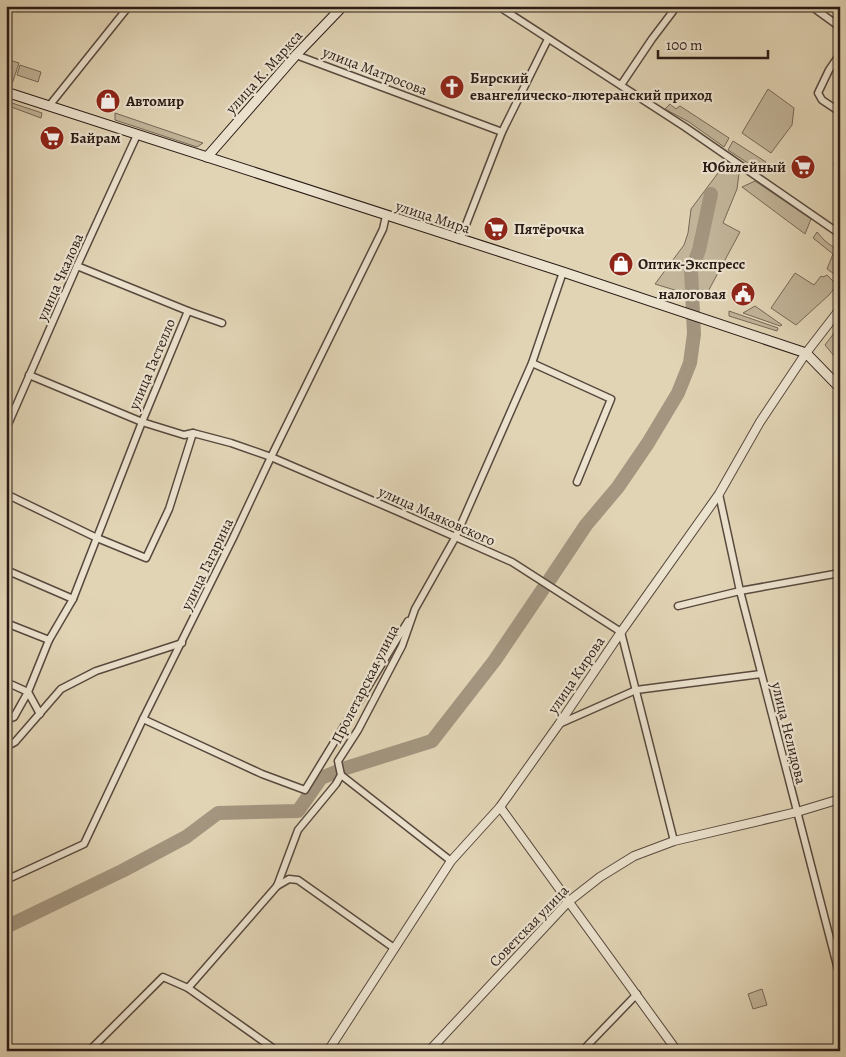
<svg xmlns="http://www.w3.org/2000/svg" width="846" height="1057" viewBox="0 0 846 1057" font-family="Alegreya,serif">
<rect width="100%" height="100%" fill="#e1d4b5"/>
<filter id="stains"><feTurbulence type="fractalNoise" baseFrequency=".004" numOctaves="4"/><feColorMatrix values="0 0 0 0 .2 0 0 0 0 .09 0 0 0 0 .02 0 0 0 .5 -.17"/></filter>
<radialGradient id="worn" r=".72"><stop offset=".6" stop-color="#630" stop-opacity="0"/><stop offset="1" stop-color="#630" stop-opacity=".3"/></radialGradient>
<g fill="#c2b59a" stroke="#766858">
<path d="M6,59L19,63L12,84L6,82Z"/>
<path d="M20,65L41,72L38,82L17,75Z"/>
<path d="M768,89L794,108L792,125L771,153L742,133Z"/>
<path d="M6,101L42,113L41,118L6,105Z"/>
<path d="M670,104L676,109L680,106L729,138L724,147L689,122L665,109Z"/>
<path d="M115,113L203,143L197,147L115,120Z"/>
<path d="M733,141L766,162L760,171L728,150Z"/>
<path d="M724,165L739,174L737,189L723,223L740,232L704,299L655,284L684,245L688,233L691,209Z"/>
<path d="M755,181L811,219L805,234L742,187Z"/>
<path d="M817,232L825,241L840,252V278L827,269L833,254L813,238Z"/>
<path d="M795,273L814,285L821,276L823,277L827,275L837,285L829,295L796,325L771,308Z"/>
<path d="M755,306L782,325L780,326L743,313Z"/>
<path d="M729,311L778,328L777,331L729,316Z"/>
<path d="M840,325V363L825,345Z"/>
<path d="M762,989L767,1005L753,1009L748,994Z"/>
</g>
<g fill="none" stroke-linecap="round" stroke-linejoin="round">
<g stroke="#a3957f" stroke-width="14">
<path d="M550,579L586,525L618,487L648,443L678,393L690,363L694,334L691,271L699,250L711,194"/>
<path d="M6,927L122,871L186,837L218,813L298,811L321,778L346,768L432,741L495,660L543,589"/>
</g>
<defs>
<g id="minor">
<path d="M498,6L685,127L840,234"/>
<path d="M811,6L840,27"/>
<path d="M840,54L829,70L818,93L822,100L840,112"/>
<path d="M296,55L502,132"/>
<path d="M621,85L652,39L677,6"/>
<path d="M49,106L129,6"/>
<path d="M838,164L840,161"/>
<path d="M460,240L502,132L548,39"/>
<path d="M188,311L222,323"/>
<path d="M532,363L611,399L577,482"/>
<path d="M29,375L142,422L184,435L193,433L231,443L271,457L399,512L512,562L621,632L674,841"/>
<path d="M6,429L77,266L137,135"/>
<path d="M6,494L97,538L146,558L169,509L193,433"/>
<path d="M719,494L740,591L840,977"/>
<path d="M6,570L73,599"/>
<path d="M678,606L740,591L840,573"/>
<path d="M6,623L49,640"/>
<path d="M6,682L28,692L14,717L6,720"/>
<path d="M40,714L28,692L49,640L73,599L142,422L188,311L77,266"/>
<path d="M143,719L262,774L305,790L408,621"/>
<path d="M559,724L636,690L761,674"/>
<path d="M6,747L15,742L61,689L96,671L182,643"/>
<path d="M341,775L451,861"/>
<path d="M6,880L84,844L143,719L233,538L271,457L383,229L386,216"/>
<path d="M277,886L289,879L298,880L394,948"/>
<path d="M188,988L277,886L298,830L336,784L341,775L338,761L358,730L402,646L415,609L455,538L532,363L563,272"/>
<path d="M89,1051L163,977L188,988L277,1051"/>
<path d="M582,1051L637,994"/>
</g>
<g id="tertiary">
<path d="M500,807L677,1051"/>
<path d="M328,1051L451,861L500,807L559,724L621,632L719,494L760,422L806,353L840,309"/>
<path d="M429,1051L568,902L600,877L634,856L674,841L797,812L840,799"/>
</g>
<g id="secondary">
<path d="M6,92L563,272L806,353L840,388"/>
<path d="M207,157L296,55L343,6"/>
</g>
</defs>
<use href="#minor" stroke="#58493e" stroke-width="9"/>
<use href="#tertiary" stroke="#58493e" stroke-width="10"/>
<use href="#secondary" stroke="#2a1b16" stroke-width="11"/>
<use href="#minor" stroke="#ece3cf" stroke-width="6"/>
<use href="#tertiary" stroke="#ece3cf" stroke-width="8"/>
<use href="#secondary" stroke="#ece3cf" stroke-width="9"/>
</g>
<defs>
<symbol id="church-disc" viewBox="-11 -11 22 22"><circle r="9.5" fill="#8f2418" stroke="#ece3cf"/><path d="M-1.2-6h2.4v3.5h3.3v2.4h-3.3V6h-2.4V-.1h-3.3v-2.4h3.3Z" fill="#fff"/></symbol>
<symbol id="shop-disc" viewBox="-11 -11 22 22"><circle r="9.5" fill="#8f2418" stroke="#ece3cf"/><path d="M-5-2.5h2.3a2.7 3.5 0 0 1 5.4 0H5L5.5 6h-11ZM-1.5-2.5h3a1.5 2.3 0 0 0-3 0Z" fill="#fff"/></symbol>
<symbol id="supermarket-disc" viewBox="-11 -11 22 22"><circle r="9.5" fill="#8f2418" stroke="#ece3cf"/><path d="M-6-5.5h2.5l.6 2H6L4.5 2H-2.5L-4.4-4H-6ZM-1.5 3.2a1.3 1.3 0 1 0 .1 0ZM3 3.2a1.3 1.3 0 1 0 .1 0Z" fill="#fff"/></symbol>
<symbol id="civic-disc" viewBox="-11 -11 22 22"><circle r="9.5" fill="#8f2418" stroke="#ece3cf"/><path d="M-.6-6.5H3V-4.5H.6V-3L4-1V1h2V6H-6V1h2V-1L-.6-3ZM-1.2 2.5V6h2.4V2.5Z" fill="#fff"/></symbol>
</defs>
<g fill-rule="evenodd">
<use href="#church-disc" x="438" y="73" width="28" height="28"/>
<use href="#shop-disc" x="94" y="87" width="28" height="28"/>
<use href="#supermarket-disc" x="38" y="124" width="28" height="28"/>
<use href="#supermarket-disc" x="789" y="153" width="28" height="28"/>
<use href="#supermarket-disc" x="482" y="215" width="28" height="28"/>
<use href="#shop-disc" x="607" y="250" width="28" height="28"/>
<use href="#civic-disc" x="729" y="280" width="28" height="28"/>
</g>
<g text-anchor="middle" stroke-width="4.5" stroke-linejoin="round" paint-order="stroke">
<g font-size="15" fill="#2a1b16" stroke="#ece3cf">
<text transform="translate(375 71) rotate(21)" y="5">улица Матросова</text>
<text transform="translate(264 72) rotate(-48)" y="5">улица К. Маркса</text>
<text transform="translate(433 217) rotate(18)" y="5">улица Мира</text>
<text transform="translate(60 277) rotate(-66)" y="5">улица Чкалова</text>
<text transform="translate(152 364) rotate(-67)" y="5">улица Гастелло</text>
<text transform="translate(437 516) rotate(24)" y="5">улица Маяковского</text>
<text transform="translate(207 564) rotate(-64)" y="5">улица Гагарина</text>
<text transform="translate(576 675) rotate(-56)" y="5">улица Кирова</text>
<text transform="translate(365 684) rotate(-63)" y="5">Пролетарская улица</text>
<text transform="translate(789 733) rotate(76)" y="5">улица Нелидова</text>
<text transform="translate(529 926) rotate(-46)" y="5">Советская улица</text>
</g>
<g font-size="15" font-weight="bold" fill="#2a1b16" stroke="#ece3cf" text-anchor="start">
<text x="470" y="83">Бирский<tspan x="470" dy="17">евангелическо-лютеранский приход</tspan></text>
<text x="126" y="106">Автомир</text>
<text x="70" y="143">Байрам</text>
<text x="786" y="172" text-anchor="end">Юбилейный</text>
<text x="514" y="234">Пятёрочка</text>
<text x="638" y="269">Оптик-Экспресс</text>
<text x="726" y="299" text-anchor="end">налоговая</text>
</g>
</g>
<rect width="846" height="1057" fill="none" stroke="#e1d4b5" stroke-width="25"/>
<rect x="8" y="8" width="831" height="1042" fill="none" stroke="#2a1b16" stroke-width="2.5"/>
<rect x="12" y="12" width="821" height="1032" fill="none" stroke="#2a1b16"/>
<path d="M658 50v8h110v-8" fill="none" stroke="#2a1b16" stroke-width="2.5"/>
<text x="666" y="50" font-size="15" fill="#2a1b16" stroke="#ece3cf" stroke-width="4" paint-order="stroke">100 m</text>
<rect width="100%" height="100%" filter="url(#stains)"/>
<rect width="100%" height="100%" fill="url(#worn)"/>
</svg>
